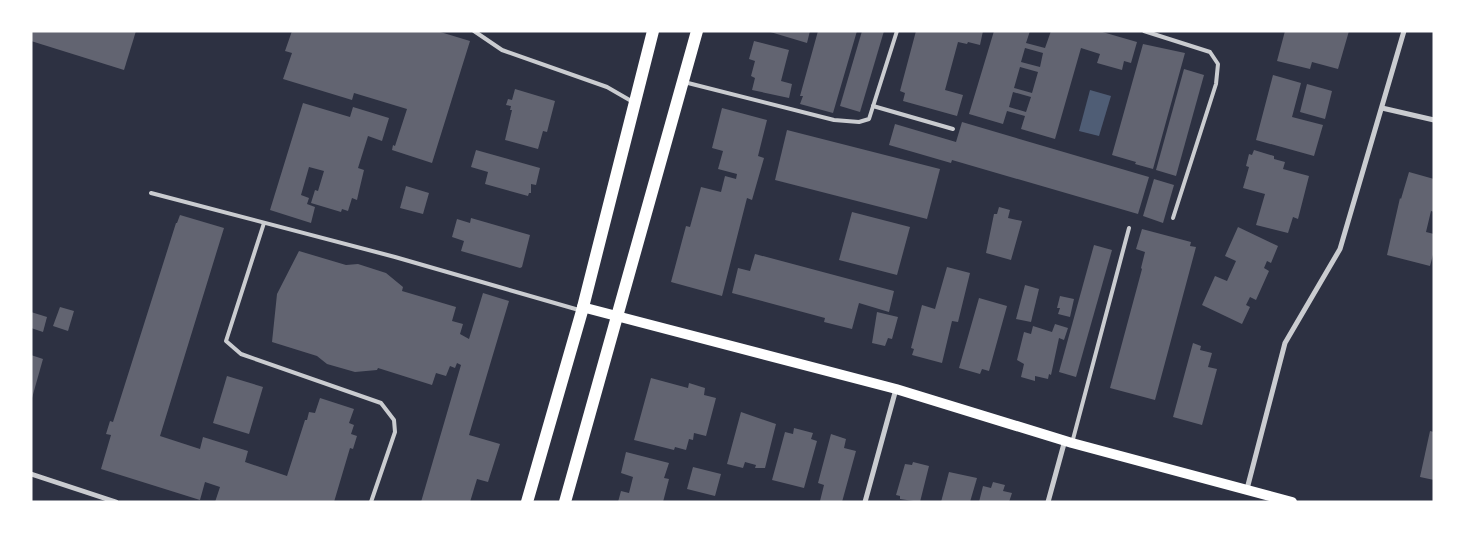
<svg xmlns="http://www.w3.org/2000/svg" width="1465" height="533" viewBox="0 0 1465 533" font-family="Helvetica,sans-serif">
<rect width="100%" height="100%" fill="#2d3142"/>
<path fill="#4f5d75" d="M1090,90L1111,96L1099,136L1079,131Z"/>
<g fill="#626471" fill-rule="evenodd">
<path d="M31,31H136L124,70L31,41Z"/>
<path d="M292,31H437L470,41L432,163L392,150L393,145L395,146L407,109L354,93L352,100L283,79L292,53L285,51Z"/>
<path d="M767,31H810L807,43Z"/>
<path d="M818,31H857L833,113L800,104L803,96H800Z"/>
<path d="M862,31H884L860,112L840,106Z"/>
<path d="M916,31H983L980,45L968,42L967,44L958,42L945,90L963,95L957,116L903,101L905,93L900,91Z"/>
<path d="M994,31H1030L1026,43L1045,48L1051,31H1099L1137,42L1131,63L1124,61L1122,70L1097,63L1100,54L1081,48L1055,139L1021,129L1025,116L1007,111L1003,124L969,114ZM1025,48L1043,53L1040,67L1021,62ZM1020,67L1038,72L1032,93L1014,88ZM1013,92L1031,97L1026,112L1009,107Z"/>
<path d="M1285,31H1349L1338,69L1312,62L1310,69L1277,61Z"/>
<path d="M754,41L789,50L781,81L792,84L789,98L752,90L755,78L751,76L755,61L749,59Z"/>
<path d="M1143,44L1185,53L1153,169L1135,164L1136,162L1112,155Z"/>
<path d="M1184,69L1204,75L1176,176L1156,170Z"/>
<path d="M1273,75L1301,83L1292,117L1323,125L1314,156L1256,140Z"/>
<path d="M1307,84L1332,91L1325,119L1300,112Z"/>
<path d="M515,89L555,101L547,132L543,131L538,149L505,140L512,110H510L511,106L506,105L508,99L512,100Z"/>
<path d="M303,103L350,117L353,107L389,118L382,141L368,136L358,168L364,170L359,191L357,200L352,198L348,211L342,209L341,212L311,203L315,190L318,191L324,171L309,167L301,195L309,198L307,204L315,207L311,223L270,210Z"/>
<path d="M722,108L767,120L758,156L764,158L752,200L747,198L722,296L671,282L686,226L690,227L701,187L721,192L725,176L736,179L737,174L718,169L723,151L712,148Z"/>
<path d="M962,122L1149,177L1138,214L952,160L951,163L889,145L895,124L956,142Z"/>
<path d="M787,130L940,169L927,219L775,180Z"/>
<path d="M476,150L540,168L536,185L531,184V193H529L528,196L485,184L488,172L471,167Z"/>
<path d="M1254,150L1274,156V159L1285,162L1283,169L1309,176L1298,219L1293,217L1288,233L1256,225L1265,194L1243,188L1249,167L1246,166L1249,154L1252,155Z"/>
<path d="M1409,172L1434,179V212L1431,211L1426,232L1434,234V251L1430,266L1387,255L1400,198L1401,199Z"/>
<path d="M1154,179L1174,185L1163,223L1143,216Z"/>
<path d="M406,186L429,193L423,214L400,208Z"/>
<path d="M999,207L1010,210L1008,218L1022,221L1011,260L986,253L994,214H997Z"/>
<path d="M852,212L910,227L897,275L839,260Z"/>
<path d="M180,215L224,228L160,436L200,449L203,437L248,451L245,462L287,476L305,420H307L309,412L315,413L320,398L354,409L349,423L354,425L351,434L357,436L353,449L350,448L334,502H215L220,487L205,482L200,500L101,469L111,435L106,434L110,421L113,422L176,223H177Z"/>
<path d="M471,218L530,235L522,267L520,268L461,251L464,241L452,237L457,219L470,223Z"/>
<path d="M1238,227L1278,246L1271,263L1267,261L1264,268L1269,271L1256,300L1250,297L1246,305L1250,307L1242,324L1202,305L1215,276L1227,281L1236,261L1225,256Z"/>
<path d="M1142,229L1191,242L1190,246L1196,247L1155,400L1110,388L1142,269L1141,268L1145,252L1136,249Z"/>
<path d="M1094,245L1112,250L1076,377L1059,372Z"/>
<path d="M299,251L346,265L358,264L386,273L403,287L402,291L456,307L452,321L463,324L460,334L469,339L483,293L509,301L469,435L500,444L488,482L477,479L470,502H421L461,365L457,363L455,368L450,366L446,376L436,373L432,385L378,368L377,370L355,372L327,364L317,356L272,342L277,294Z"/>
<path d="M755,254L894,291L889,312L859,303L852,329L824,322L825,318L732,293L738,268L750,271Z"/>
<path d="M947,267L970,273L958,322L952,321L942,363L912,355L914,349L911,348L922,305L935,309Z"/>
<path d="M1025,285L1039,289L1031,322L1016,319Z"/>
<path d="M1060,296L1074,299L1070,317L1058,314L1060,308H1057Z"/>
<path d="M979,298L1007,306L989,371L982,369L980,374L959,368Z"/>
<path d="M60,307L74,311L68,331L53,326Z"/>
<path d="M31,312L47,317L43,332L31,328Z"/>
<path d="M877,312L898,317L892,339L888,338L885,346L872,343Z"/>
<path d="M1055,324L1068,328L1064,340L1059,338L1051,375L1049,374L1048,379L1035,376V381L1021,377L1024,364L1017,360L1024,332L1031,334L1033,326L1052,332Z"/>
<path d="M1193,343L1201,346L1200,350L1212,353L1208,367L1217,369L1202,425L1173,417Z"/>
<path d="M31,355L43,359L32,398L31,397Z"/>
<path d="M227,376L263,387L249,434L213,423Z"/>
<path d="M651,378L688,388L689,383L705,388L704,395L716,398L706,436L694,433L693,440L689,439L686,450L675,447L674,450L634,440Z"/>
<path d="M741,412L776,424L765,468H755L756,465L745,462L743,468L727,464Z"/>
<path d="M794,428L813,433L811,439L817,441L804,488L772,480L785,432L793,434Z"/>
<path d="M1430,431L1434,432V480L1420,477Z"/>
<path d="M831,434L846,439L844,448L856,451L842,502L820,501L824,485L818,483Z"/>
<path d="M626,452L669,463L664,478L669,479L663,502H618L621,491L629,493L633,477L621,473Z"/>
<path d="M913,462L929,466L920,502L900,499V496L896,495L905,464L912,465Z"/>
<path d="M693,467L721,474L715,496L687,489Z"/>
<path d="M949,472L977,478L970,502H941Z"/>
<path d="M993,482L1005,485L1003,491L1012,493L1009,502H979L983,486L991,488Z"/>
</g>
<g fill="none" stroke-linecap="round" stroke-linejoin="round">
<g stroke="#caccd0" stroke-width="4">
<path d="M474,31L502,50L607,87L633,102"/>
<path d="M1144,31L1210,52L1218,64L1216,84L1173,218"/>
<path d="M684,82L834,120L859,122L869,119L897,31"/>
<path d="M873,106L953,129"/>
<path d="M151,193L395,257L579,310"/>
<path d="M264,223L226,341L241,354L381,403L394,420L395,432L371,502"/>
<path d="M1072,443L1129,228"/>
</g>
<g stroke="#caccd0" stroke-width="5">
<path d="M1382,108L1434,120"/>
<path d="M31,474L116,502"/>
<path d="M1247,489L1285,343L1340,249L1404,31"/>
<path d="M865,502L896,389"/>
<path d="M1048,502L1065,440"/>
</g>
<path stroke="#fff" stroke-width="10" d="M582,307L896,389L1072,443L1292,502"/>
<g stroke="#fff" stroke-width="12">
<path d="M527,502L582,311L653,31"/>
<path d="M565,502L697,31"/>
</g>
</g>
<rect width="1465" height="533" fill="none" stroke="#ffffff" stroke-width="65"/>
</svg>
